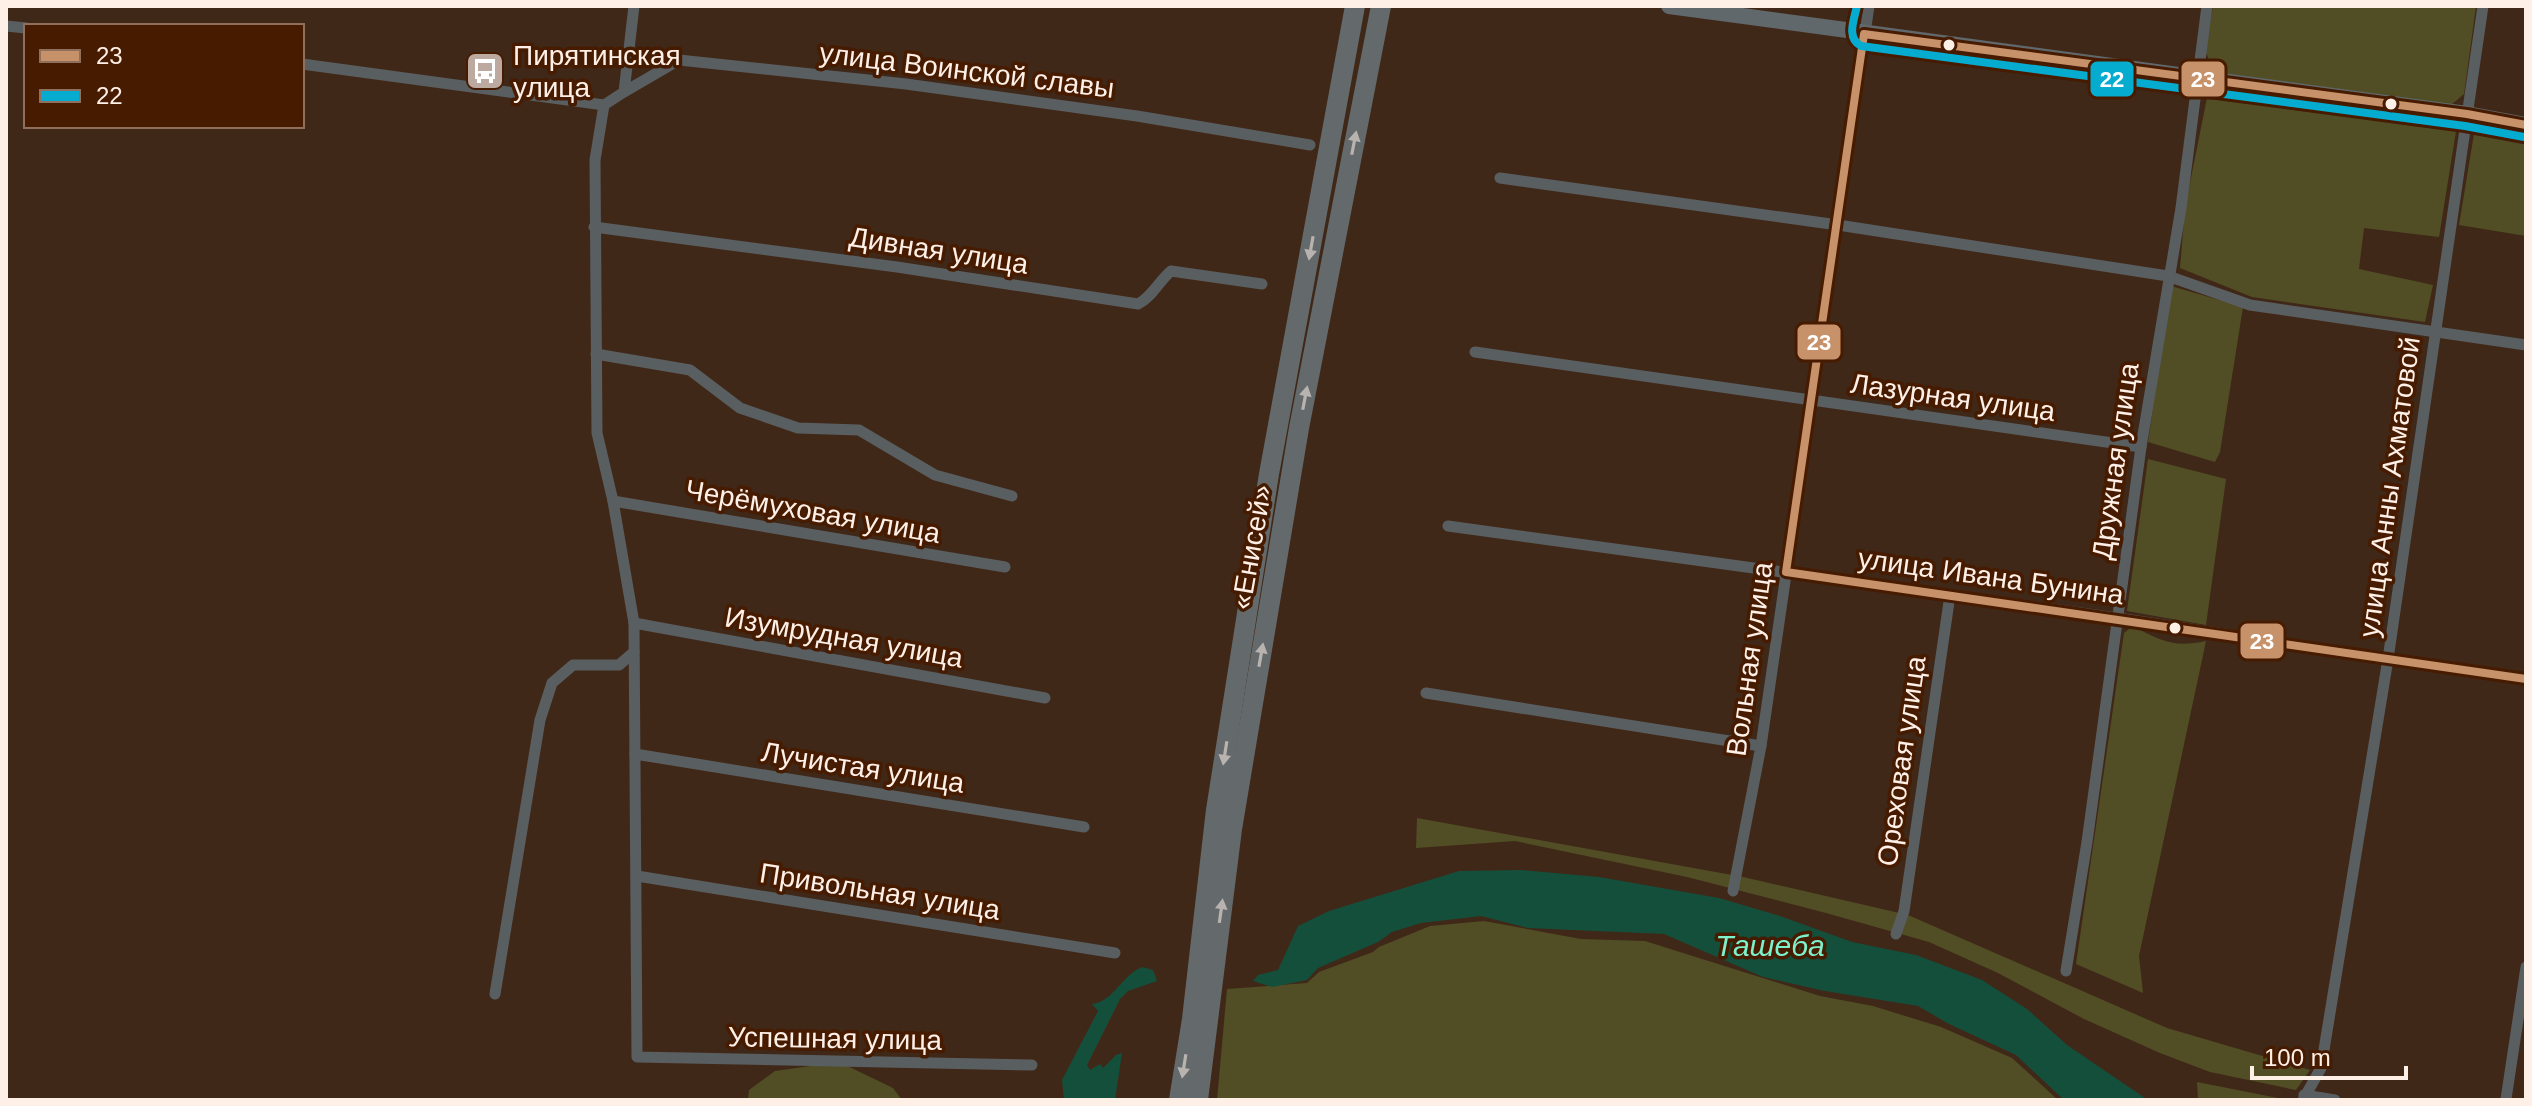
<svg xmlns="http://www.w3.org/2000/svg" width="2532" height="1106" viewBox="0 0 2532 1106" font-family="Arial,sans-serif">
<rect width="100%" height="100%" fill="#402818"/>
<g fill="#514e26">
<path d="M2213,6H2476L2464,94L2451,105L2215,72L2205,51Z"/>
<path d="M2209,88L2457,125L2439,237L2364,228L2359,269L2433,285L2425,322L2252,297L2180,268L2185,208Z"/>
<path d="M2475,128L2526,136V236L2459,225Z"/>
<path d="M2171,286L2243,307L2220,452L2215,462L2148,442Z"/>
<path d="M2148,459L2226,479L2206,625L2127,611Z"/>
<path d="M2133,626C2161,641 2174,648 2206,641L2139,956L2143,993L2076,964L2124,633Z"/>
<path d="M1417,818L1743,877L1908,915L2167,1028L2310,1070L2296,1090L2210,1072L2160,1053L2084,1019L1998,973L1929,942L1826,913L1687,877L1515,841L1416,848Z"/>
<path d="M1484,921L1581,939L1645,941L1820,996L1873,1006L1941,1027L2012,1058L2058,1100H1217L1227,989L1307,983L1319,972L1373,952L1379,947L1430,926Z"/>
<path d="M839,1062L893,1088L902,1100H748L749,1090L775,1071Z"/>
<path d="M2197,1082L2288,1100H2198Z"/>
</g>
<g fill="#144f3c">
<path d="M1521,870L1599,877L1719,898L1780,916L1852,942L1916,955L1982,980L2027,1009L2067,1045L2148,1100H2064L2016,1055L1949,1024L1918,1006L1825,991L1763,977L1664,934L1528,928L1481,916L1421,923L1392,932L1378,942L1318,968L1307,980L1272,987L1253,981L1258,975L1278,970L1298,926L1329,911L1459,871Z"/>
<path d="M1142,967L1153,970L1157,981L1128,991L1120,999L1087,1065L1090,1070L1100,1064L1103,1068L1116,1055L1122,1053L1115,1100H1064L1062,1080L1098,1011L1092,1004C1113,1002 1122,975 1142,967Z"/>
</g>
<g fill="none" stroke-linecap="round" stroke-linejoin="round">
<g stroke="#595e61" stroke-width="11">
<path d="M634,6L624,92L604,105L595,160L597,433L613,501L634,623L637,1057L1032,1065"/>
<path d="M6,26L26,28"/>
<path d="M302,64L604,105"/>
<path d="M624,92L679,60L906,84L1137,116L1310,145"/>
<path d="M1500,178L1838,225L2168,276L2250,305L2526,345"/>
<path d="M594,227L897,267L1138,304C1152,297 1159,281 1171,271L1262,284"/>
<path d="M1475,352L2141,447"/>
<path d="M596,354L690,370L740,408L798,428L859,430L935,475L1012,496"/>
<path d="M613,501L1005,567"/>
<path d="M1448,526L2117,618L2526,679"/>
<path d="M634,623L1045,698"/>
<path d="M1426,693L1761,746"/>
<path d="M635,754L1084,827"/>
<path d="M637,876L1115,953"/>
<path d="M1733,891L1761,746L1869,6"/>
<path d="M1896,934L1904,911L1950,595"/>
<path d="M2066,971L2087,842L2141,447L2181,208L2207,6"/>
<path d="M495,994L540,720L552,683L573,665H619L634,652"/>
<path d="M2304,1095L2335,1100"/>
<path d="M2506,1099L2526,967"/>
<path d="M2303,1100L2321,1068L2388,659L2483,6"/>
</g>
<path stroke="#60686b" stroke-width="16" d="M1669,6L2467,114L2526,125"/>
<g stroke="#646a6c" stroke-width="20">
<path d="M1179,1100L1192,1019L1216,810L1269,474L1355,6"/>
<path d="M1198,1100L1232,829L1299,428L1381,6"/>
</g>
<defs>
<path id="bus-1" d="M2526,125L2467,114L1864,34L1786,572L2526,679"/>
<path id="bus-2" d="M1857,6C1854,20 1846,38 1861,46L2465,126L2524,137"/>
</defs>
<use href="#bus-1" stroke="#461b00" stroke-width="14"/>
<use href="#bus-2" stroke="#461b00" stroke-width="14"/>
<use href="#bus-1" stroke="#c7916a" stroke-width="8"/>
<use href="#bus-2" stroke="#06acd0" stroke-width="8"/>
</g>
<defs><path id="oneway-solid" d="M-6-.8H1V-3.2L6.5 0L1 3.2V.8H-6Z" transform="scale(2)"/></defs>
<g fill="#b9b3b0">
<use href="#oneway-solid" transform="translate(1354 143) rotate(-79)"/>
<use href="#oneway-solid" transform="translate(1311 248) rotate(100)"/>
<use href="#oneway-solid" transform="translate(1305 398) rotate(-79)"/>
<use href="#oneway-solid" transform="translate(1261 655) rotate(-80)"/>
<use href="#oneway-solid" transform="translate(1225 753) rotate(99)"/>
<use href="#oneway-solid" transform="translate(1221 911) rotate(-82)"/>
<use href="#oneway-solid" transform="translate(1184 1066) rotate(99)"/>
</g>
<defs>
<symbol id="bus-square" viewBox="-11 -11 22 22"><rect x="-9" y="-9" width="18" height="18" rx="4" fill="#bca99f" stroke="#461b00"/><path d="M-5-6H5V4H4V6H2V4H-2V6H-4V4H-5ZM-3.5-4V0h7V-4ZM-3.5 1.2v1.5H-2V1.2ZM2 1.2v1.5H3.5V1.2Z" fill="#fff"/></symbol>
</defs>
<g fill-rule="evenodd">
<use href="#bus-square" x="463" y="49" width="44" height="44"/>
</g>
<g fill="#feefe7" stroke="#461b00" stroke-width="3">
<circle cx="1949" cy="45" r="7"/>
<circle cx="2391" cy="104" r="7"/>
<circle cx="2175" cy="628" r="7"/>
</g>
<g text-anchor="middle" stroke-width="7" stroke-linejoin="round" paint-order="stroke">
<g font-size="28" fill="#feefe7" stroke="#461b00" text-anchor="start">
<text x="513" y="65">Пирятинская<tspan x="513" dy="32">улица</tspan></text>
</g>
<g font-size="28" fill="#feefe7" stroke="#461b00">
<text transform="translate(967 70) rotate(7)" y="10">улица Воинской славы</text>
<text transform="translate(939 250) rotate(9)" y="10">Дивная улица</text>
<text transform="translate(1953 397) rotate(8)" y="10">Лазурная улица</text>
<text transform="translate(2115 461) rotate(-82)" y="10">Дружная улица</text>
<text transform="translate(2389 487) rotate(-82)" y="10">улица Анны Ахматовой</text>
<text transform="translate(813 511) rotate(10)" y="10">Черёмуховая улица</text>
<text transform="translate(1251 547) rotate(-80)" y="10">«Енисей»</text>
<text transform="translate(1991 576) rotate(8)" y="10">улица Ивана Бунина</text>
<text transform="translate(844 637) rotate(10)" y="10">Изумрудная улица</text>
<text transform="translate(1749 659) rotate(-82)" y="10">Вольная улица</text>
<text transform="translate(1901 761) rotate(-82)" y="10">Ореховая улица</text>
<text transform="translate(863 767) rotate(9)" y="10">Лучистая улица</text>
<text transform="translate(880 891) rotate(9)" y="10">Привольная улица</text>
<text transform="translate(835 1038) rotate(1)" y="10">Успешная улица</text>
</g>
<g font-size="30" font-style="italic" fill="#7df1cb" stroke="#461b00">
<text x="1770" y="956">Ташеба</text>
</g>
</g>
<g stroke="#461b00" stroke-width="3">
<rect x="2180" y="60" width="46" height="38" rx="8" fill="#c7916a"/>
<rect x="2089" y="60" width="46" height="38" rx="8" fill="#06acd0"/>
<rect x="1796" y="323" width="46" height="38" rx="8" fill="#c7916a"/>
<rect x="2239" y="622" width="46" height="38" rx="8" fill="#c7916a"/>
</g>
<g font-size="22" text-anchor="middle" font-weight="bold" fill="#fff">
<text x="2203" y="87">23</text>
<text x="2112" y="87">22</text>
<text x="1819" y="350">23</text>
<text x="2262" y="649">23</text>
</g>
<rect width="2532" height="1106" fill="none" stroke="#feefe7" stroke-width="16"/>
<rect x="24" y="24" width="280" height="104" fill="#461b00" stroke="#90705c" stroke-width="2"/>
<rect x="40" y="50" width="40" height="12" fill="#c7916a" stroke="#90705c" stroke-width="2"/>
<text x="96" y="64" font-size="24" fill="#feefe7">23</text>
<rect x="40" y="90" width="40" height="12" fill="#06acd0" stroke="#90705c" stroke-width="2"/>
<text x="96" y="104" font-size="24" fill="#feefe7">22</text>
<path d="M2252 1066v12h154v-12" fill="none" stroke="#feefe7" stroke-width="4"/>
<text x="2264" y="1066" font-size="24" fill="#feefe7" stroke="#461b00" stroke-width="6" paint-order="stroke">100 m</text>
</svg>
